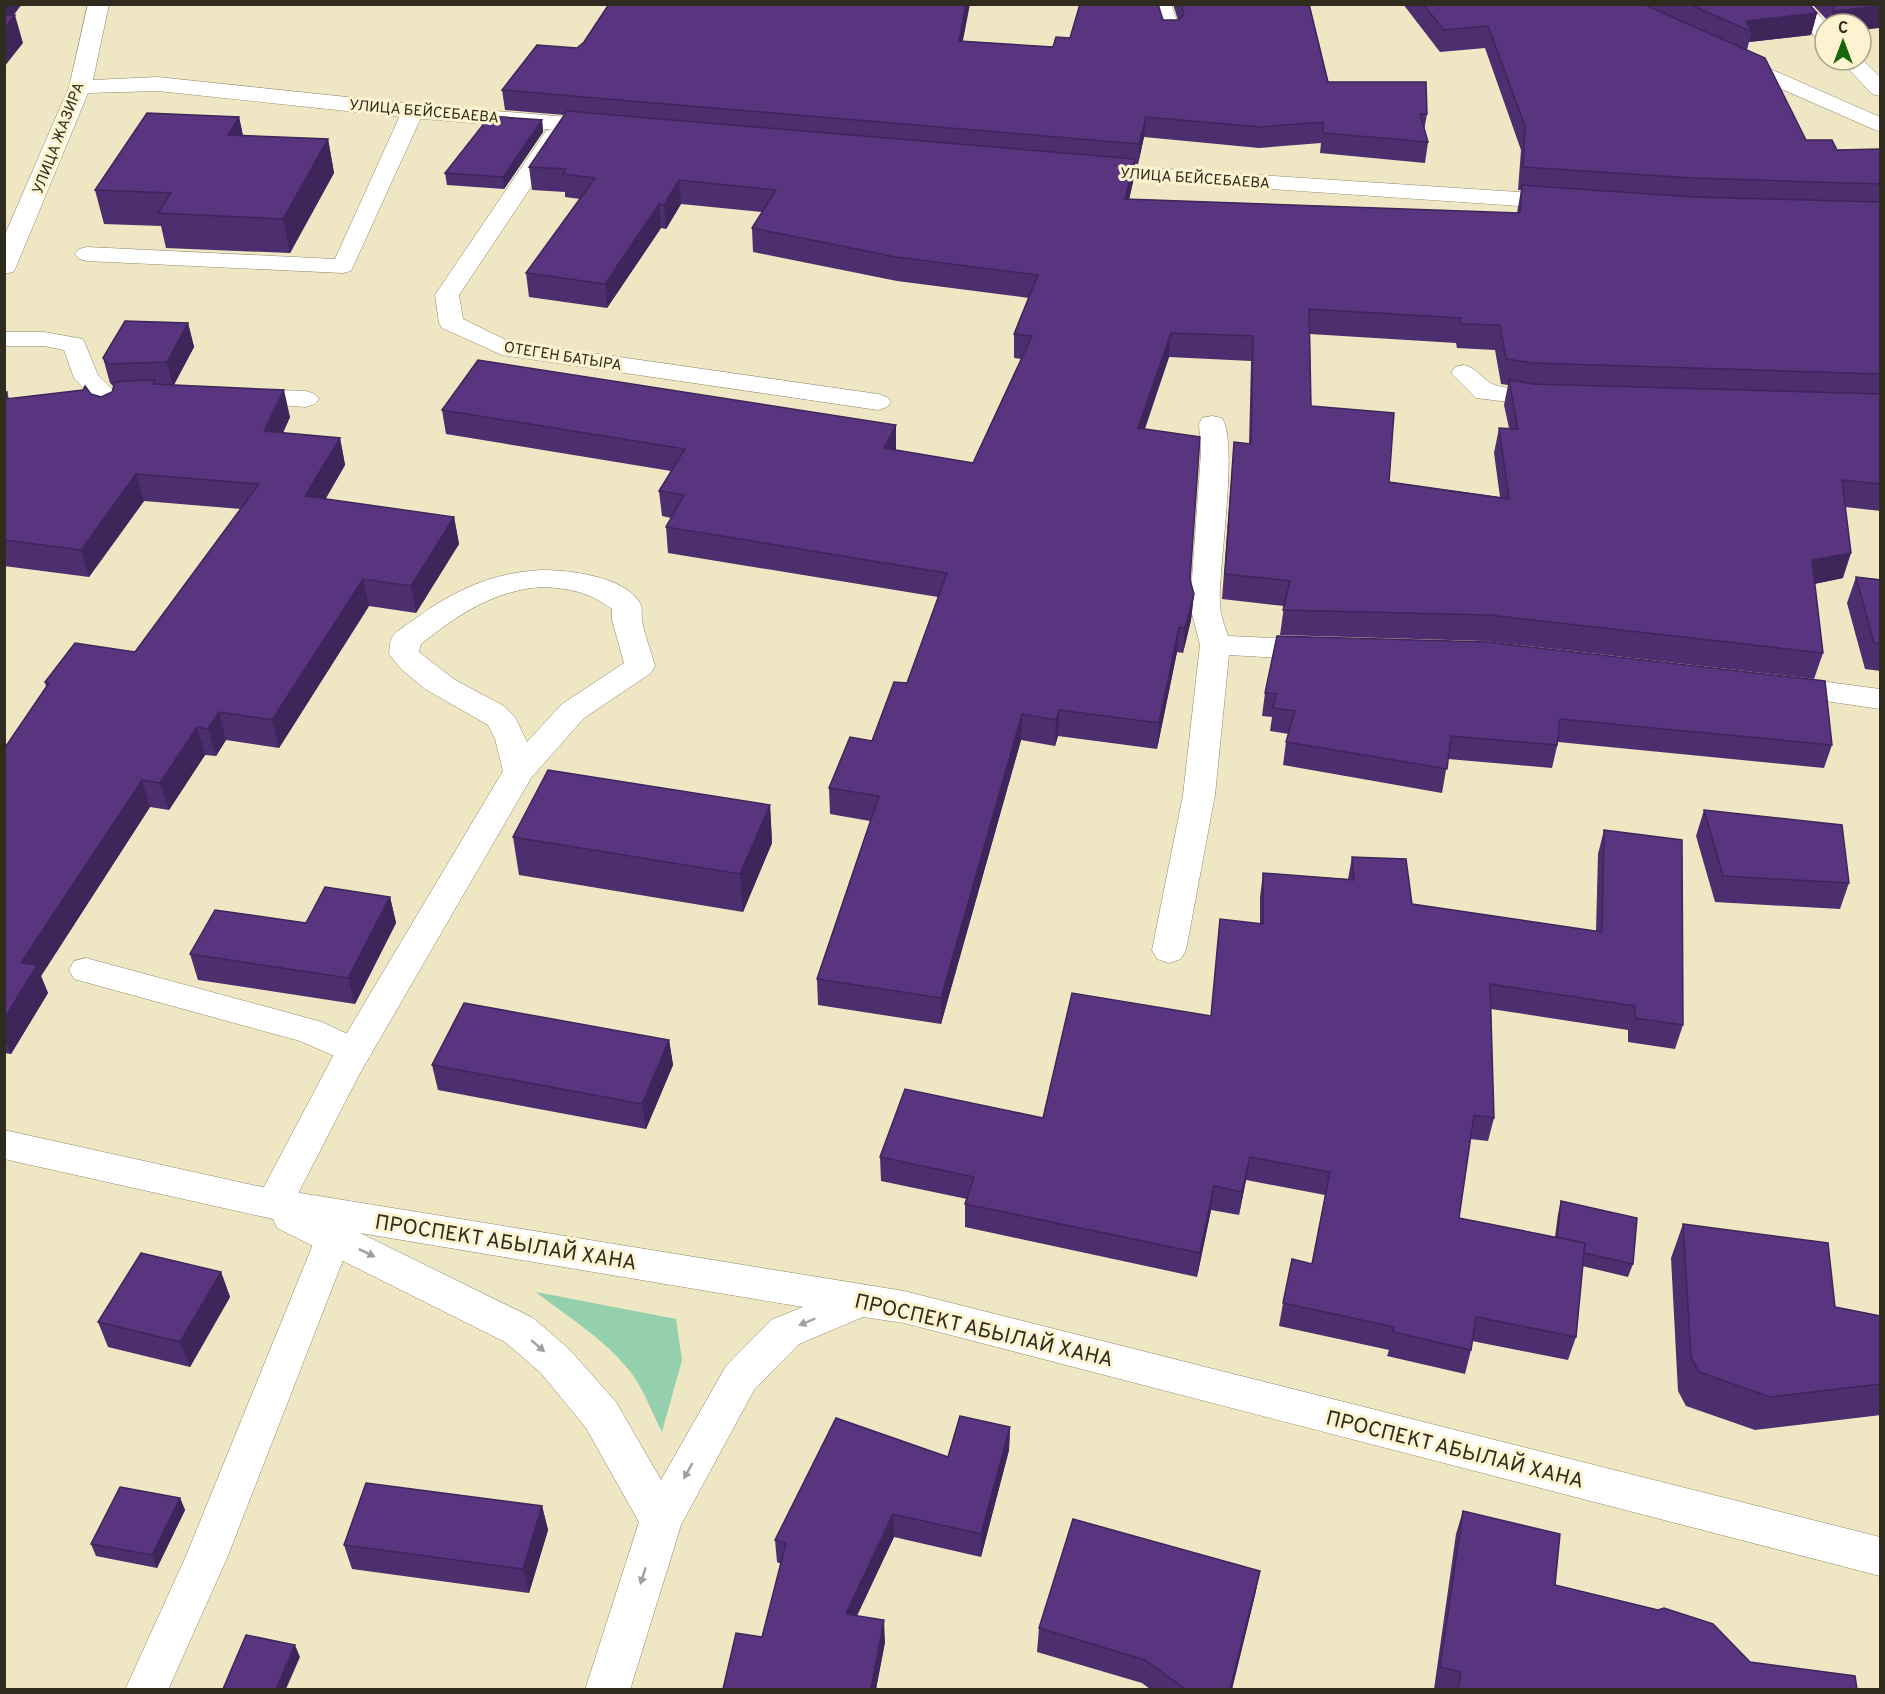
<svg xmlns="http://www.w3.org/2000/svg" width="1885" height="1694" viewBox="0 0 1885 1694" font-family="Overpass,sans-serif">
<rect width="100%" height="100%" fill="#efe6c3"/>
<path fill="#94cfae" d="M536,1292L676,1319L682,1360L662,1432C652,1413 643,1387 629,1370C603,1338 568,1317 536,1292Z"/>
<g fill="none" stroke-linecap="round" stroke-linejoin="round">
<defs>
<g id="service">
<path d="M413,105L421,106L424,111L351,271L343,273L87,261L79,259L75,254L79,249L87,247L335,259L402,111L405,106Z"/>
<path d="M554,129L562,131L565,136L459,295L463,319L508,341L878,394L887,397L891,402L887,407L878,410L502,355L442,328L439,323L435,295L546,131Z"/>
<path d="M4,332H44L83,339L98,375L122,399L121,413L117,418L108,421L99,418L95,413L96,401L74,378L64,350L44,346H4Z"/>
<path d="M245,389L306,391L315,394L319,399L315,404L306,407L236,402L232,397L236,392Z"/>
<path d="M86,958L322,1022L367,1043L372,1052L367,1061L355,1065L300,1041L74,979L69,970L74,961Z"/>
<path d="M334,1222L347,1226L352,1237L227,1558L168,1690H125L186,1556L316,1237L321,1226Z"/>
</g>
<g id="minor">
<path d="M88,4H109L93,80L158,77L413,104L604,120L612,122L615,127L612,132L604,134L413,118L158,91L88,93L16,267L13,272L4,274V237L69,87Z"/>
<path d="M1150,4H1171L1181,32L1178,37H1162Z"/>
<path d="M1786,4H1808L1827,24H1825V40L1817,39Z"/>
<path d="M1734,53L1880,117V132L1726,65L1723,60L1726,55Z"/>
<path d="M1861,58L1880,77V96L1872,94L1840,60H1861Z"/>
<path d="M1089,164L1564,195L1572,197L1576,202L1572,207L1564,209L1081,176L1077,171L1081,166Z"/>
<path d="M1464,365C1477,368 1481,378 1492,384C1503,390 1543,389 1559,393L1563,399L1559,405L1550,407L1476,398L1451,373L1455,367Z"/>
<path d="M1212,416L1222,418C1239,443 1218,567 1220,604C1220,615 1225,626 1228,636L1318,640L1329,643L1333,650L1329,657L1318,660L1229,655L1215,795L1186,950L1181,959L1169,963L1157,959L1152,950L1183,795L1200,645L1190,606L1201,453L1199,424L1202,418Z"/>
<path d="M541,570C569,570 624,576 640,603C643,609 641,615 642,621C645,636 651,651 655,666L651,673L584,718L531,778L360,1073L287,1215L274,1219L261,1215L255,1204L332,1058L503,771L495,739L488,725L425,689L401,669L389,654C390,650 389,644 391,640C394,631 407,625 415,619C454,590 492,573 541,570ZM541,587C569,588 589,592 612,609V620L624,663L562,704L527,742L515,717L504,706L455,680L419,652L421,644C458,615 492,591 541,587Z"/>
<path d="M1782,676L1880,689V709L1771,693L1767,686L1771,679Z"/>
</g>
<path id="secondary" d="M4,1130L257,1186L904,1291L1880,1537V1576L904,1323L863,1317L799,1344L754,1390L681,1525L630,1690H585L639,1522L586,1428L541,1373L505,1342L277,1228L273,1219L4,1159ZM360,1233L803,1307L771,1320L726,1366L661,1480L616,1402L569,1349L533,1318Z"/>
</defs>
<use href="#service" stroke="#908767" stroke-width="1"/>
<use href="#minor" stroke="#908767" stroke-width="1"/>
<use href="#secondary" stroke="#908767" stroke-width="1"/>
<use href="#service" fill="#fff" fill-rule="evenodd"/>
<use href="#minor" fill="#fff" fill-rule="evenodd"/>
<use href="#secondary" fill="#fff" fill-rule="evenodd"/>
</g>
<g fill="#4d2e6e" fill-rule="evenodd">
<path d="M1173,4H1309L1328,82L1427,114L1424,131L1428,142L1425,163L1320,153L1321,143L1259,148L1144,137L1138,164H1135L1133,182L1129,199L1517,213L1521,190H1518L1521,150L1485,48L1440,52L1403,4H1809L1817,13L1811,35L1749,42L1747,50L1806,140L1837,150L1881,149V511L1845,507L1843,578L1814,584L1823,653L1814,679L1484,641L1280,635L1284,606L1222,599L1234,442L1249,444L1251,361L1169,357L1145,429L1194,594L1191,620L1183,653L1177,652L1157,749L1058,736L1055,746L1021,740L941,1024L818,1005L817,979L870,821L830,814L829,788L872,741L907,683L938,597L668,553L666,527L671,518L662,516L659,491L671,471L446,434L442,410L896,450L973,463L1021,359L1014,358V334L1029,298L897,281L753,252L752,228L762,212L681,204L666,229L661,228L607,308L529,297L526,273L580,199L565,197V192L532,190L529,167L564,115L505,110L502,90L577,48L963,41L1053,47L1070,38L1163,20H1178ZM1310,334L1456,343L1457,348L1495,350L1501,384L1508,385L1504,405L1509,428H1499L1494,453L1500,497L1389,482L1311,406Z"/>
<path d="M1812,4H1881V29L1880,28L1861,24H1828L1829,22Z"/>
<path d="M239,117L243,136L328,139L334,173L290,253L166,248L161,226L104,224L95,190Z"/>
<path d="M542,120L543,132L504,189L447,185L445,173Z"/>
<path d="M188,323L194,347L174,385L290,417L283,433L340,438L345,465L325,499L454,517L459,544L416,613L369,606L279,748L226,740L216,756L205,755L169,810L150,807L41,976L48,993L11,1054L4,1053V749L46,687L45,682L135,652L241,509L144,501L89,577L4,566V392H7L9,399L91,394L101,397L112,392L114,387L110,383L103,358Z"/>
<path d="M1856,577L1881,580V671L1865,669L1847,603Z"/>
<path d="M1277,636L1832,745L1824,768L1558,742L1552,768L1448,759L1442,793L1283,765L1286,742L1289,734L1270,731L1272,717L1262,716L1265,693Z"/>
<path d="M770,805L772,843L743,912L519,875L513,837Z"/>
<path d="M1704,810L1849,883L1840,909L1715,902L1696,836Z"/>
<path d="M1604,830L1683,1025L1675,1049L1628,1042V1030L1491,1009L1494,1118L1488,1141L1470,1139L1459,1218L1555,1237L1558,1214L1561,1201L1633,1264L1628,1277L1582,1266L1576,1337L1568,1360L1472,1341L1471,1350L1465,1374L1387,1356L1389,1350L1279,1326L1283,1303L1312,1264L1325,1195L1246,1180L1239,1215L1211,1210L1197,1277L965,1227V1204L967,1199L881,1181L880,1157L1043,1118L1211,1016L1220,919L1260,924V897L1263,873L1348,879L1352,857L1412,904L1596,931L1598,854Z"/>
<path d="M390,897L396,923L355,1004L198,980L190,954L306,923Z"/>
<path d="M669,1040L673,1065L646,1129L438,1090L432,1065Z"/>
<path d="M1683,1224L1835,1307L1881,1316V1415L1755,1430L1686,1406L1678,1391L1671,1258Z"/>
<path d="M221,1272L230,1297L190,1367L108,1347L98,1322Z"/>
<path d="M1010,1427L1009,1450L981,1557L894,1537L857,1616L885,1642L876,1689H723L762,1637L781,1564L777,1562L775,1540Z"/>
<path d="M180,1498L185,1510L157,1568L96,1556L91,1544Z"/>
<path d="M542,1506L548,1530L529,1593L352,1569L344,1545Z"/>
<path d="M1463,1511L1555,1585L1750,1662L1857,1689H1434L1456,1534Z"/>
<path d="M1260,1571L1255,1595L1232,1689H1150L1142,1683L1037,1652L1039,1628Z"/>
</g>
<g fill="#3e255a">
<path d="M4,4H22L4,28Z"/>
<path d="M966,4H970L959,61V41Z"/>
<path d="M1881,6L1880,28L1861,30V24H1830L1833,11Z"/>
<path d="M1817,13L1811,35L1749,42L1752,32L1746,21Z"/>
<path d="M15,15L23,43L4,67V29Z"/>
<path d="M239,117L246,150L228,135Z"/>
<path d="M1146,117L1144,137L1138,164L1139,144Z"/>
<path d="M542,120L543,132L504,189L503,177Z"/>
<path d="M328,139L334,173L290,253L283,219Z"/>
<path d="M1135,159L1133,182L1124,223L1125,199Z"/>
<path d="M679,180L681,204L666,229L664,205Z"/>
<path d="M659,204L661,228L607,308L605,284Z"/>
<path d="M188,323L194,347L173,386L167,362Z"/>
<path d="M1171,333L1169,357L1136,453L1138,428Z"/>
<path d="M284,390L290,417L271,458L264,431Z"/>
<path d="M896,425V450L885,474L884,448Z"/>
<path d="M340,438L345,465L312,523L305,496Z"/>
<path d="M136,474L144,501L89,577L81,550Z"/>
<path d="M454,517L459,544L416,613L411,586Z"/>
<path d="M1851,553L1843,578L1804,586L1812,560Z"/>
<path d="M363,579L369,606L279,748L272,720Z"/>
<path d="M1194,594L1191,620L1183,653L1185,628Z"/>
<path d="M1179,627L1177,652L1157,749L1159,723Z"/>
<path d="M1059,710L1058,736L1055,746L1056,720Z"/>
<path d="M219,712L226,740L216,756L208,729Z"/>
<path d="M1022,714L1021,740L941,1024V998Z"/>
<path d="M197,727L205,755L169,810L160,783Z"/>
<path d="M142,780L150,807L41,976L48,993L11,1054L4,1038V1019L21,963Z"/>
<path d="M770,805L772,843L743,912L740,874Z"/>
<path d="M390,897L396,923L355,1004L348,978Z"/>
<path d="M669,1040L673,1065L646,1129L642,1104Z"/>
<path d="M1250,1157L1246,1180L1239,1215L1242,1192Z"/>
<path d="M1214,1186L1211,1210L1197,1277L1200,1253Z"/>
<path d="M221,1272L230,1297L190,1367L180,1342Z"/>
<path d="M1010,1427L1009,1450L981,1557V1534Z"/>
<path d="M180,1498L185,1510L157,1568L152,1555Z"/>
<path d="M542,1506L548,1530L529,1593L523,1569Z"/>
<path d="M893,1514L894,1537L847,1636L846,1614Z"/>
<path d="M1260,1571L1255,1595L1232,1689H1230Z"/>
<path d="M884,1620L885,1642L876,1689H871Z"/>
<path d="M295,1645L300,1657L286,1689H276Z"/>
</g>
<g fill="#593580" stroke="#3e255a" stroke-width="1.5">
<path d="M609,4H966L959,41L1053,47L1056,37L1070,38L1080,4H1158L1163,20H1179L1184,14L1181,4H1309L1328,82H1426L1427,114H1420L1428,142L1323,133V122L1261,127L1146,117L1139,144L502,90L537,45L577,48L584,42Z"/>
<path d="M1423,4H1643L1765,58L1806,140H1832L1837,150L1881,149V184L1693,178L1523,167L1525,126L1488,26L1444,30Z"/>
<path d="M1689,4H1809L1817,13L1746,21L1752,32Z"/>
<path d="M1834,4H1881V6L1833,11Z"/>
<path d="M4,15H15L4,29Z"/>
<path d="M567,111L1135,159L1125,199L1520,213L1522,185L1692,197L1881,202V374L1533,363L1506,359L1500,325L1461,324L1460,318L1309,309L1311,406L1394,413L1389,482L1509,499L1499,428L1518,429L1509,380L1533,384L1881,394V484L1842,480L1851,553L1812,560L1823,653L1489,615L1283,610L1290,581L1225,574L1234,442L1251,444L1253,336L1171,333L1138,428L1200,437L1190,580L1194,594L1185,628L1179,627L1159,723L1059,710L1056,720L1022,714L941,998L817,979L879,796L829,788L850,737L872,741L894,682L907,683L947,573L666,527L684,495L659,491L685,449L442,410L478,360L896,425L884,448L973,463L1032,336L1014,334L1038,275L896,257L752,228L776,190L679,180L664,205L659,204L605,284L526,273L595,178L563,174L566,169L529,167Z"/>
<path d="M147,113L239,117L228,135L328,139L283,219L158,213L171,193L95,190Z"/>
<path d="M490,116L542,120L503,177L445,173Z"/>
<path d="M125,321L188,323L167,362L109,364L103,358Z"/>
<path d="M145,380H155L153,384L284,390L264,431L340,438L305,496L454,517L411,586L363,579L272,720L219,712L208,729L197,727L160,783L142,780L21,963L37,965L4,1019V749L49,683L45,682L75,643L135,652L259,484L136,474L81,550L4,540V392H7L6,399L83,390L85,386L91,394L101,397L112,392L115,382Z"/>
<path d="M1856,577L1881,580V644L1874,643Z"/>
<path d="M1277,636L1488,642L1825,681L1832,745L1560,719L1557,745L1451,736L1447,769L1286,742L1295,711L1273,708L1276,694L1265,693Z"/>
<path d="M548,770L770,805L740,874L513,837Z"/>
<path d="M1704,810L1842,825L1849,883L1723,876Z"/>
<path d="M1604,830L1682,840L1683,1025L1635,1018V1006L1490,984L1494,1118L1474,1115L1459,1218L1585,1243L1576,1337L1476,1317L1471,1350L1393,1332L1394,1327L1283,1303L1292,1259L1312,1264L1330,1172L1250,1157L1242,1192L1214,1186L1200,1253L965,1204L974,1177L880,1157L905,1089L1043,1118L1072,993L1211,1016L1220,919L1263,924V873L1354,880L1352,857L1406,859L1412,904L1602,932Z"/>
<path d="M325,887L390,897L348,978L190,954L215,910L306,923Z"/>
<path d="M464,1003L669,1040L642,1104L432,1065Z"/>
<path d="M1561,1201L1637,1218L1633,1264L1584,1253L1585,1243L1557,1237Z"/>
<path d="M1683,1224L1828,1243L1835,1307L1881,1316V1384L1770,1397L1699,1372L1691,1357Z"/>
<path d="M141,1253L221,1272L180,1342L98,1322Z"/>
<path d="M960,1416L1010,1427L981,1534L893,1514L846,1614L884,1620L871,1689H723L736,1633L762,1637L786,1543L775,1540L836,1418L948,1457Z"/>
<path d="M366,1483L542,1506L523,1569L344,1545Z"/>
<path d="M120,1487L180,1498L152,1555L91,1544Z"/>
<path d="M1463,1511L1560,1534L1555,1585L1658,1610L1664,1608L1713,1624L1750,1662L1855,1676L1857,1689H1458L1461,1672L1440,1667Z"/>
<path d="M1073,1519L1260,1571L1230,1689H1185L1145,1660L1039,1628Z"/>
<path d="M246,1635L295,1645L276,1689H223Z"/>
</g>
<defs><path id="oneway-solid" d="M-6-.8H1V-3.2L6.5 0L1 3.2V.8H-6Z" transform="scale(1.5)"/></defs>
<g fill="#a1a09a">
<use href="#oneway-solid" transform="translate(367 1253) rotate(26)"/>
<use href="#oneway-solid" transform="translate(807 1322) rotate(157)"/>
<use href="#oneway-solid" transform="translate(538 1346) rotate(41)"/>
<use href="#oneway-solid" transform="translate(688 1471) rotate(119)"/>
<use href="#oneway-solid" transform="translate(643 1576) rotate(108)"/>
</g>
<g text-anchor="middle" stroke-width="6" stroke-linejoin="round" paint-order="stroke">
<g font-size="15" fill="#2f2b1e" stroke="#fdf3d0">
<text transform="translate(424 111) rotate(5)" y="5">УЛИЦА БЕЙСЕБАЕВА</text>
<text transform="translate(58 138) rotate(-69)" y="5">УЛИЦА ЖАЗИРА</text>
<text transform="translate(1195 178) rotate(4)" y="5">УЛИЦА БЕЙСЕБАЕВА</text>
<text transform="translate(563 356) rotate(9)" y="5">ОТЕГЕН БАТЫРА</text>
</g>
<g font-size="21" fill="#2f2b1e" stroke="#fdf3d0">
<text transform="translate(506 1242) rotate(9)" y="7">ПРОСПЕКТ АБЫЛАЙ ХАНА</text>
<text transform="translate(984 1330) rotate(13)" y="7">ПРОСПЕКТ АБЫЛАЙ ХАНА</text>
<text transform="translate(1455 1449) rotate(14)" y="7">ПРОСПЕКТ АБЫЛАЙ ХАНА</text>
</g>
</g>
<rect width="1885" height="1694" fill="none" stroke="#2f2b1e" stroke-width="12"/>
<g transform="translate(1843 42)"><circle r="28" fill="#fdf3d0" stroke="#aba389" stroke-width="1.5"/>
<path d="M0-4.5L10 22L0 15L-10 22Z" fill="#166809"/>
<text y="-9" font-size="16" font-weight="bold" text-anchor="middle" fill="#2f2b1e">С</text>
</g>
</svg>
